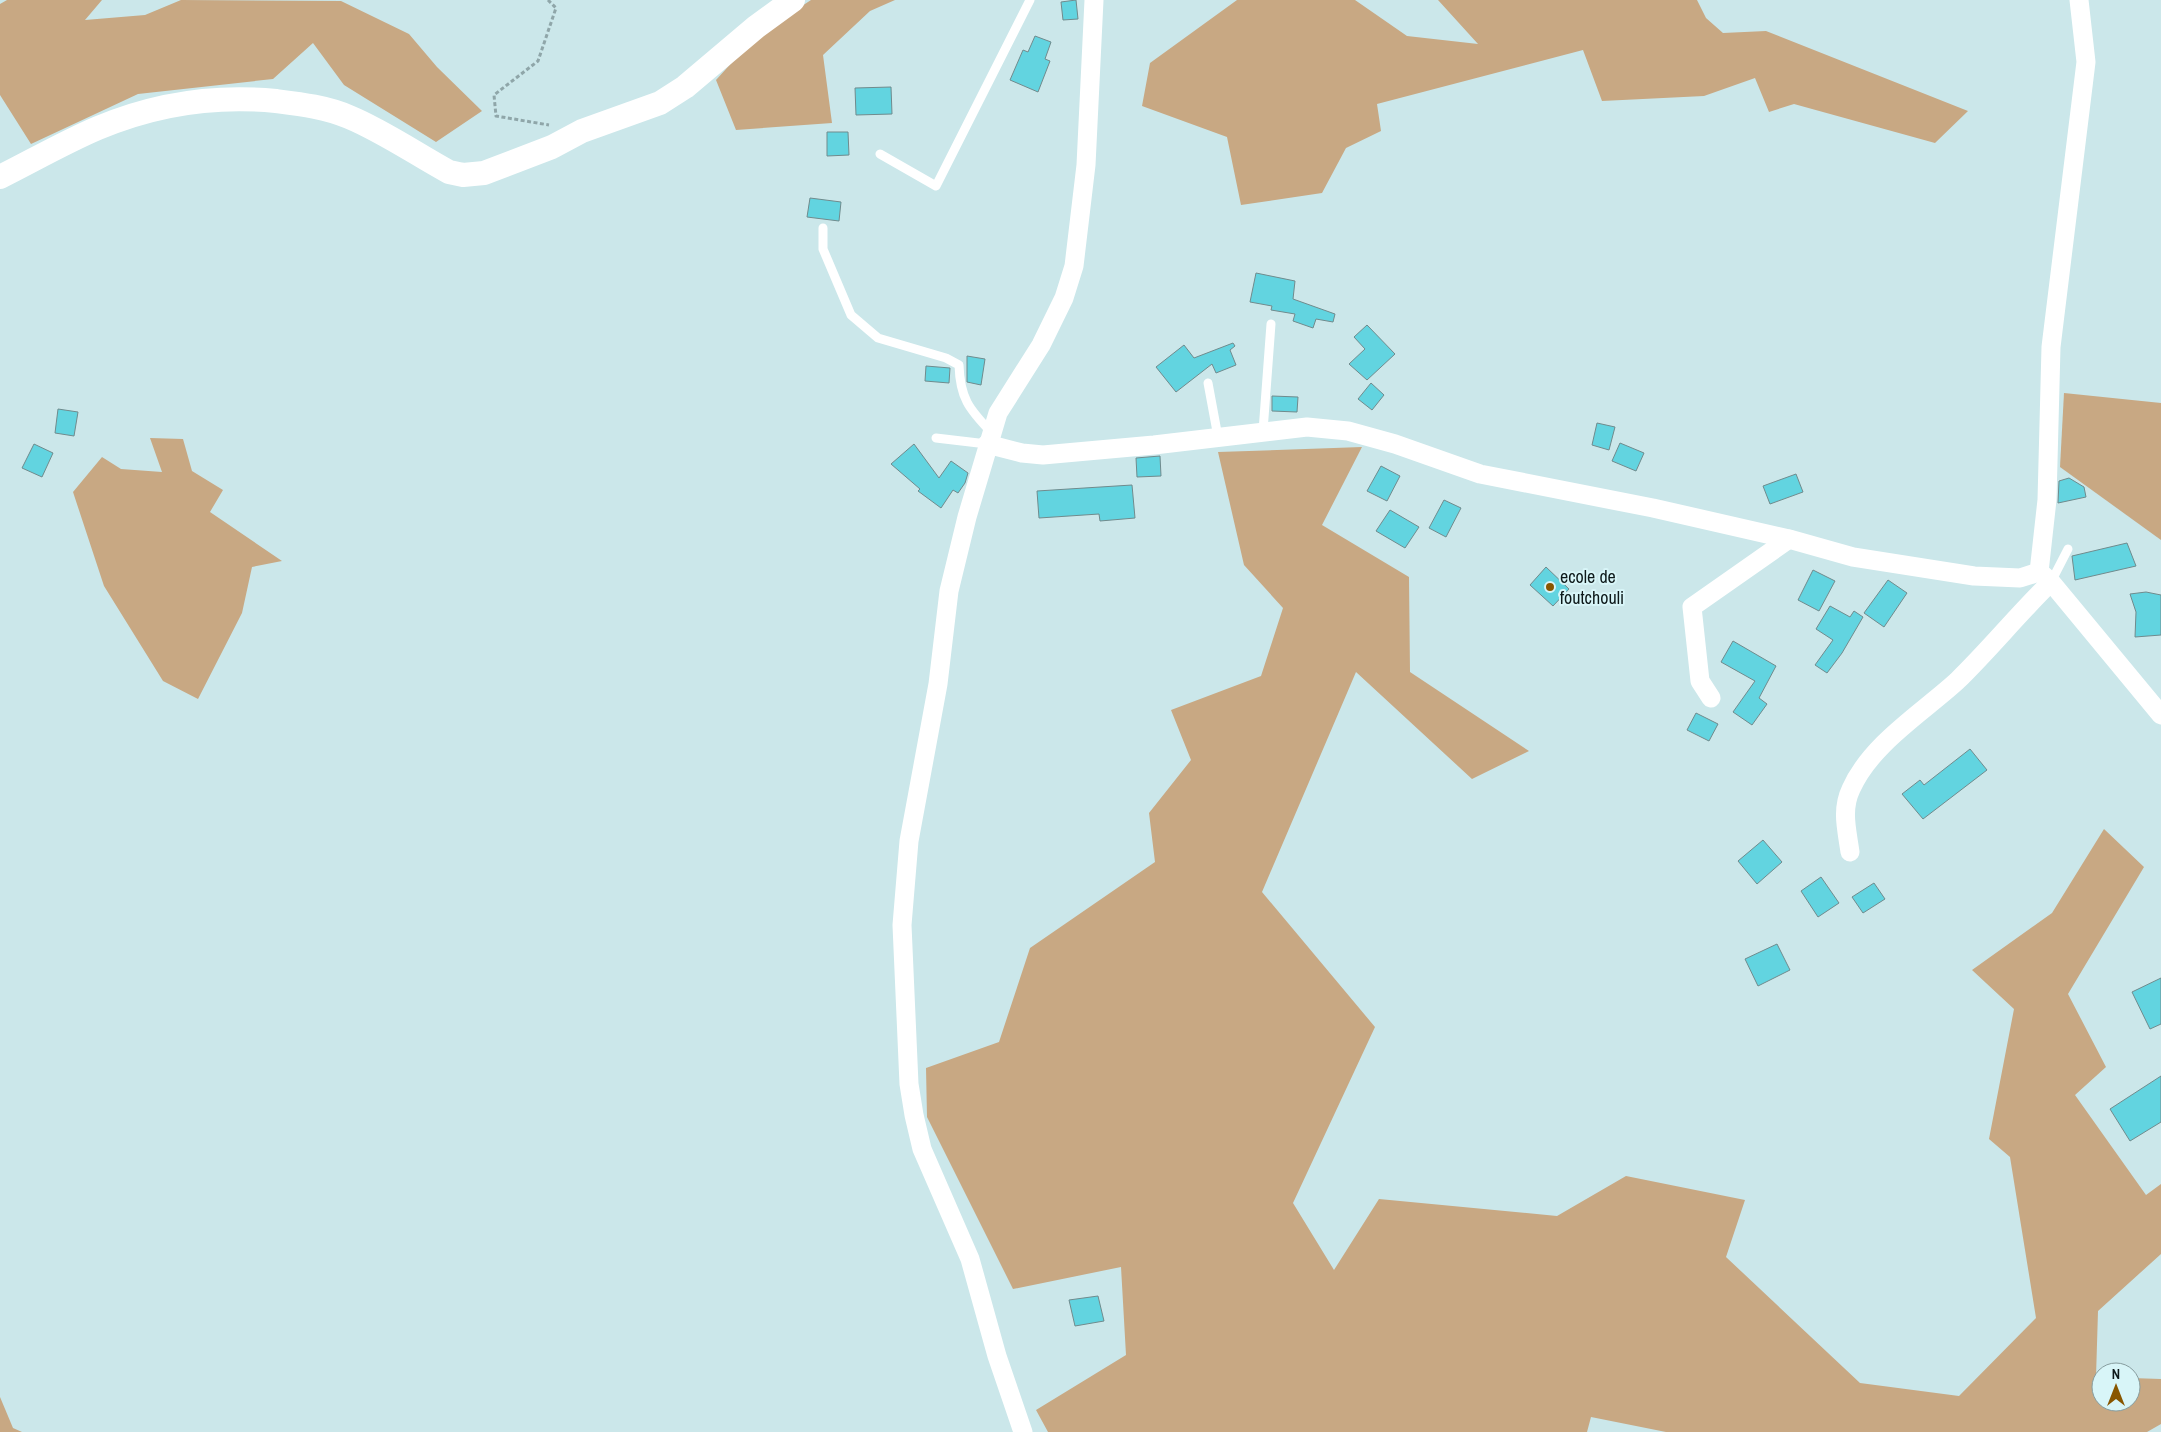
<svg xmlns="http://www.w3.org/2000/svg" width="2161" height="1432" viewBox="0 0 2161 1432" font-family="'Archivo Narrow',sans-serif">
<rect width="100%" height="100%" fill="#cbe7ea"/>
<g fill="#c8a883">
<path d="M7,0H102L85,20L145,15L181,0L341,1L409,34L437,67L482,111L436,142L344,85L313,43L273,79L138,94L31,144L0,95V4Z"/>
<path d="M811,0H895L870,11L823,55L832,123L736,130L716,80L755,37Z"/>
<path d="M1237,0H1355L1407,36L1478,44L1438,0H1697L1706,18L1723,33L1766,31L1968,111L1935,143L1794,104L1769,112L1755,78L1704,96L1602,101L1583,50L1377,104L1381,131L1346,148L1322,193L1241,205L1227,137L1142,106L1150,63Z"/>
<path d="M2064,393L2161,403V540L2060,467Z"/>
<path d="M150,438L183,439L192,471L223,490L210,512L282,561L252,567L242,613L198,699L163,681L104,586L73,492L102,457L121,469L162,472Z"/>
<path d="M1362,447L1322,525L1409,577L1410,672L1529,751L1472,779L1356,672L1262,892L1375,1027L1293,1203L1334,1270L1379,1199L1557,1216L1626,1176L1745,1200L1726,1257L1860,1383L1959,1396L2036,1318L2010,1157L1989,1139L2014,1009L1972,970L2052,913L2104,829L2144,867L2068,994L2106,1067L2075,1095L2146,1195L2161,1184V1254L2098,1311L2096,1377H2101V1402H2131V1378L2161,1379V1424L2147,1432H1666L1591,1417L1587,1432H1048L1036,1410L1126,1355L1121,1267L1013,1289L927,1117L926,1068L999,1042L1030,948L1155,862L1149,813L1191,760L1171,710L1261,676L1283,608L1244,565L1218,452Z"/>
<path d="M0,1397L13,1428L22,1432H0Z"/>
</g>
<g fill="#62d4e0" stroke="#708b8d">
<path d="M1076,0L1078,19L1063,20L1061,2Z"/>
<path d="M1035,36L1051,42L1045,59L1050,61L1038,92L1010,80L1023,50L1028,52Z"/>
<path d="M891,87L892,114L856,115L855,88Z"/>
<path d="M827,132H848L849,155L827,156Z"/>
<path d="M810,198L841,202L839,221L807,217Z"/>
<path d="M1256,273L1295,281L1293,299L1335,314L1333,322L1316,319L1313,328L1293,321L1295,314L1271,310L1272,306L1250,302Z"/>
<path d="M1367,325L1395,354L1367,380L1349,364L1365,349L1354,337Z"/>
<path d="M1233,343L1235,346L1230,350L1236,365L1216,373L1212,364L1176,392L1156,367L1184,345L1194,358Z"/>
<path d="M967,356L985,359L981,385L967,382Z"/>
<path d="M926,366L950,368L949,383L925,381Z"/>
<path d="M1371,383L1384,395L1372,410L1358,399Z"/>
<path d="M1272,396L1298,397L1297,412L1272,411Z"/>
<path d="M58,409L78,412L74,436L55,433Z"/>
<path d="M1597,423L1615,427L1609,450L1592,445Z"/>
<path d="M1620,443L1644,453L1636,471L1612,461Z"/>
<path d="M34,444L53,453L42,477L22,468Z"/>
<path d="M914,444L939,478L951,461L968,473L965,483L958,493L953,490L941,508L918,491L920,489L891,464Z"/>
<path d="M1160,456L1161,476L1137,477L1136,458Z"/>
<path d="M1381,466L1400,476L1387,501L1367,491Z"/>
<path d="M1796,474L1803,492L1770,504L1763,486Z"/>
<path d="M2069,478L2084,487L2086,497L2058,503L2059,481Z"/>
<path d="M1132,485L1135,518L1100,521L1099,514L1039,518L1037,491Z"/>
<path d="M1444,500L1461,508L1446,537L1429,528Z"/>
<path d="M1390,510L1419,527L1405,548L1376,531Z"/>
<path d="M2127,543L2136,566L2075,580L2072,556Z"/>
<path d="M1546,567L1569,589L1553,606L1530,585Z"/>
<path d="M1813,570L1835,581L1819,611L1798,600Z"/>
<path d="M1888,580L1907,593L1884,627L1864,613Z"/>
<path d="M2146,592L2161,595V635L2135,637L2136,612L2130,594Z"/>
<path d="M1830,606L1850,617L1854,611L1863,617L1842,653L1827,673L1815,665L1833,640L1816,629Z"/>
<path d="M1733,641L1776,666L1759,698L1767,704L1752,725L1733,712L1755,681L1721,662Z"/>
<path d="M1696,713L1718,724L1709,741L1687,730Z"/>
<path d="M1970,749L1987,770L1923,819L1902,794L1920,780L1924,785Z"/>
<path d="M1763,840L1782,862L1757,884L1738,861Z"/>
<path d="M1821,877L1839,903L1818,917L1801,891Z"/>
<path d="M1874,883L1885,899L1863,913L1852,897Z"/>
<path d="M1777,944L1790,970L1758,986L1745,959Z"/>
<path d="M2161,978V1024L2150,1029L2132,992Z"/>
<path d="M2161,1076V1122L2130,1141L2110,1109Z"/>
<path d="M1098,1296L1104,1321L1075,1326L1069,1300Z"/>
</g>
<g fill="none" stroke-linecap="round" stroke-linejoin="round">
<path stroke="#8fa6a9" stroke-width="3" stroke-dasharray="4 2.5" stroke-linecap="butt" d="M548,0L556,8L538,61L494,95L496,116L549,125"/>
<g stroke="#fff" stroke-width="9">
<path d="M880,154L936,186L1030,0"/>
<path d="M823,228V249L851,315L878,338L946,358L959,365C960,398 969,409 991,432"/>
<path d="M1208,383L1218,437"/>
<path d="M1263,431L1271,324"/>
<path d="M936,438L987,444"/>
<path d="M2051,582L2068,549"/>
</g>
<g stroke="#fff" stroke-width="19">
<path d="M987,444L1022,453L1043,455L1154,445L1307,427L1348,431L1395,444L1480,474L1653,508L1789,539L1853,557L1974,576L2020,578L2039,572L2047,500L2051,347L2086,62L2079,0"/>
<path d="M2042,574L2051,582L2161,715"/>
<path d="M1711,698L1700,681L1692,607L1789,539"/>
<path d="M1850,852C1847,830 1841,810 1851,789C1871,744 1922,713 1957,681C1990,649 2018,614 2051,582"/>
<path d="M1023,1432L997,1356L970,1259L922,1149L914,1115L909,1084L902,925L909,841L938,684L949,591L967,517L998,413L1041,345L1064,298L1074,266L1086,165L1094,0"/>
</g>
<path stroke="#fff" stroke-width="24" d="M0,177C32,161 65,142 98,128C155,104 215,95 276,101C300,104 326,107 349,117C383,131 416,154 449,172L463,175L484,173L552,147L582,131L660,103L685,87L756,27L793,0"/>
</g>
<circle fill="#885600" stroke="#d8f5f8" stroke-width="2" cx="1550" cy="587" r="5"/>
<g text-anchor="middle" stroke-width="4" stroke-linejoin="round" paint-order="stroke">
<g font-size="18" fill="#0d1819" stroke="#d8f5f8" text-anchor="start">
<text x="1560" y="583">ecole de<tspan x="1560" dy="21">foutchouli</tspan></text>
</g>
</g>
<g transform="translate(2116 1387)"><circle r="24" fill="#d8f5f8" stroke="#879d9f"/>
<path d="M0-4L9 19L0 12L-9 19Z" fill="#885600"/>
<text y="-8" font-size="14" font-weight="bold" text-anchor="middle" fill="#0d1819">N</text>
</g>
</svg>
